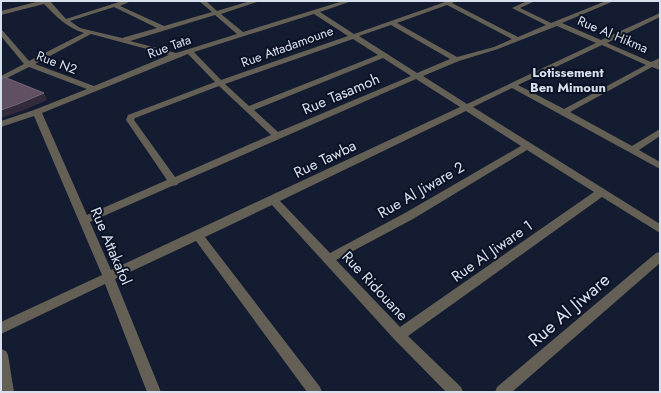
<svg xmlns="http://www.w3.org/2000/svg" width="661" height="393" viewBox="0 0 661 393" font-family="Jost,sans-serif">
<rect width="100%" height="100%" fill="#131c30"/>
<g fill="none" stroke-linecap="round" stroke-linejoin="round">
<g fill="#656055" fill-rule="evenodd">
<path d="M40,1H50L66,19L122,1H131L120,6L164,26L212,12L199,1H206L217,11L250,1H260L221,14L243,32L343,1H352L320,12L354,34L445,2L456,1L452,3L518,37L546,25L512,8L527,1H535L520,8L551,23L606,1H614L562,23L601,40L660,13V17L607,43L651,62L660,58V63L658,64L660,65V70L652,67L570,112L632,146L660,129V136L639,150L660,162V169L512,88L473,107L660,224V233L602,197L408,336L461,387L463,392H446L394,339L272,205L205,237L320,387L322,392H307L196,241L115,279L161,392H147L105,284L1,334V322L102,275L34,116L1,127V121L34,110L87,89L29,67L1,81V76L24,64L1,36V30L3,31L29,61L84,33C67,28 56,16 44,4L1,15V11ZM447,5L512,39L494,47L457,57L397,23ZM114,7L157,28L122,38L80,28L70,21ZM314,14L348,36L221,80L194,52ZM215,15L237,34L176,53L130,41ZM391,25L450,59L417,73L359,36ZM557,26L596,43L467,104L423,76L459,61L498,49ZM91,34L169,55L94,86L35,64ZM353,39L378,55L249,106L225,84ZM602,45L646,65L564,109L518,85ZM188,54L215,82L128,115L126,120L167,180L87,215L42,113ZM383,58L411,76L278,132L254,110ZM416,79L460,107L111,270L90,222L172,186L177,185L179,183ZM219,86L271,135L175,177L134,120L135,118ZM466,111L521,146L405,213L330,253L280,201ZM527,150L594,192L400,327L336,260L413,219Z"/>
<path d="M660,252V263L512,392H495L497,387L656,253Z"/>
<path d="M1,349L6,351L8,355L14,392H1Z"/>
</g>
</g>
<path fill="#332a3c" d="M44,93L47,100L22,111L1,118V110Z"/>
<path fill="#615061" stroke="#746777" d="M4,77L44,93L18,104L1,110V79Z"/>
<g text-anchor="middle" stroke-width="4" stroke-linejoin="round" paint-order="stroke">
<g font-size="13" fill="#d9e0ed" stroke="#0b1225">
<text transform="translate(613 34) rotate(23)" y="5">Rue Al Hikma</text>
<text transform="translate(169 46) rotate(-20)" y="5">Rue Tata</text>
<text transform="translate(287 46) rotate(-20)" y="5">Rue Attadamoune</text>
<text transform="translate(57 62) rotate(21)" y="5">Rue N2</text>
</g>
<g font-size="13" font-weight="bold" fill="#d9e0ed" stroke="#0b1225">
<text x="568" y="77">Lotissement<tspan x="568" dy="15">Ben Mimoun</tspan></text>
</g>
<g font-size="15" fill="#d9e0ed" stroke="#0b1225">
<text transform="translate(341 94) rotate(-23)" y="5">Rue Tasamoh</text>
<text transform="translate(325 159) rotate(-26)" y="5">Rue Tawba</text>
<text transform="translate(421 190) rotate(-30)" y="5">Rue Al Jiware 2</text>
<text transform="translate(111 246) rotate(67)" y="5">Rue Attakafol</text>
<text transform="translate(492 251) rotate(-35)" y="5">Rue Al Jiware 1</text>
<text transform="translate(375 286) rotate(47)" y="5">Rue Ridouane</text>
</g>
<g font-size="18" fill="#d9e0ed" stroke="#0b1225">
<text transform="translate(569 310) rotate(-41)" y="6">Rue Al Jiware</text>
</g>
</g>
<rect width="661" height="393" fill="none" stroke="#d9e0ed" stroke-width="4"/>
</svg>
